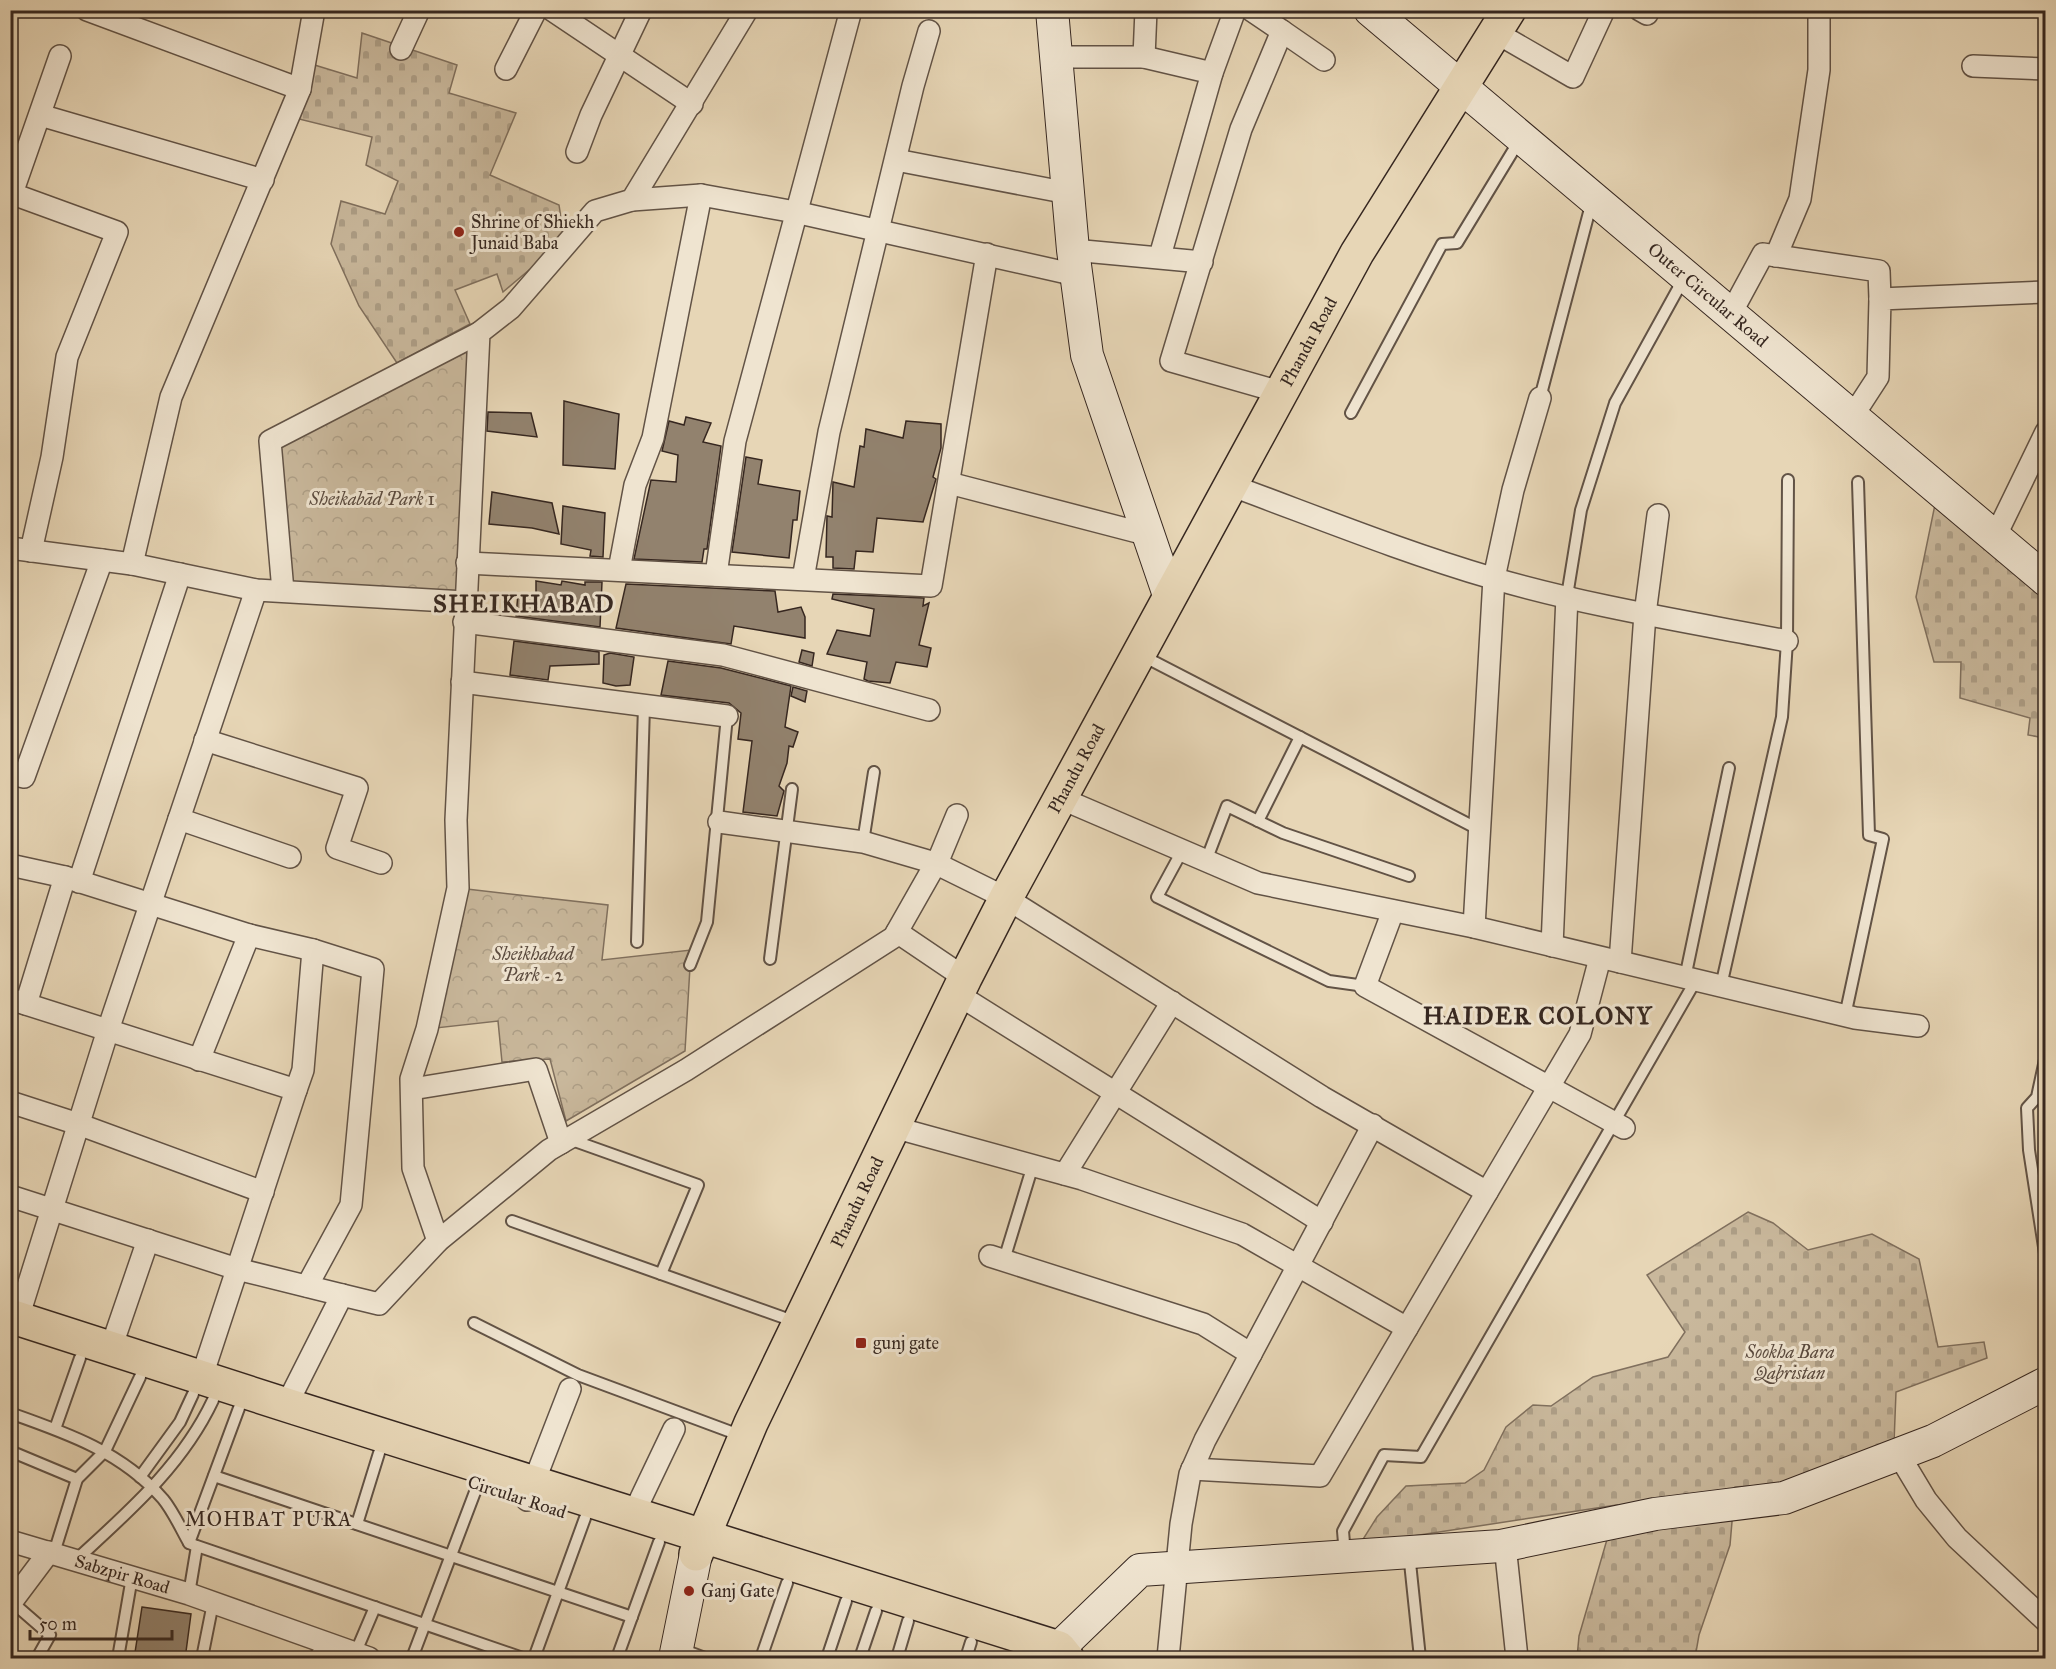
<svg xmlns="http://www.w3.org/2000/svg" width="2056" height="1669" viewBox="0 0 2056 1669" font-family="'IM FELL Great Primer',serif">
<defs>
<pattern id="forest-crowns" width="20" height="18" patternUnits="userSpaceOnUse" patternTransform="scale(1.5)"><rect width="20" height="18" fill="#c9b89c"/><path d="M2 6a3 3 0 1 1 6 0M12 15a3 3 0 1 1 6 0" fill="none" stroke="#ad9e86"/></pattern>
<pattern id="cemetery-stones" width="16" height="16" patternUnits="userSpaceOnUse" patternTransform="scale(1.5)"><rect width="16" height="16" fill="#c9b89c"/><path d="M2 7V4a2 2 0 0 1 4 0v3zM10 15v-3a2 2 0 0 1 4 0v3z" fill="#ad9e86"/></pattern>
</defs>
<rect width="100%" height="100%" fill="#e7d6b6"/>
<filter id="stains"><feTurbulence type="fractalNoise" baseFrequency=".00333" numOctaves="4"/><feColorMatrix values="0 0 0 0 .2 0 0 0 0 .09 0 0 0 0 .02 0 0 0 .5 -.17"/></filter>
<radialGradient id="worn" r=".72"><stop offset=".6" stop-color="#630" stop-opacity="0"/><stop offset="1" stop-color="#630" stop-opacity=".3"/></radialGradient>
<g fill="url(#forest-crowns)" stroke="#80705e" stroke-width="1.5">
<path d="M479,333L465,602L283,591L270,441Z"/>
<path d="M458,888L608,905L602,960L691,950L685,1051L566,1121L550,1059L502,1062L498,1021L427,1029Z"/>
</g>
<g fill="url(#cemetery-stones)" stroke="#80705e" stroke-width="1.5">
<path d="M362,33L457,65L449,93L516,113L490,175L559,205L561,218L581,227L536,279L529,270L503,292L497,274L455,290L470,324L397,363L359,306L331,244L341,201L385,214L398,181L366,165L372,137L295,118L308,63L357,78Z"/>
<path d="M1938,490L2045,580V738L2028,735L2030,718L1960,698L1961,662H1934L1916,597Z"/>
<path d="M1748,1212L1773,1223L1808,1250L1872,1234L1919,1259L1938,1347L1984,1342L1987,1358L1896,1392L1894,1443L1797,1483L1735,1487L1730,1545L1699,1635L1695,1658H1577L1579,1636L1617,1505L1360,1544L1377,1517L1406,1486L1465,1483L1484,1470L1506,1427L1533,1405L1551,1406L1593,1377L1668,1357L1685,1332L1647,1275Z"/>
</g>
<g fill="#92826e" stroke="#362720" stroke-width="1.5">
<path d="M564,401L619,414L615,469L563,465Z"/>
<path d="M488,412L531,413L537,437L487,431Z"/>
<path d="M686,417L711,423L703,442L721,446L707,549H704L702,562L634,559L651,480L676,482L678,455L662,451L669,421L684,425Z"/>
<path d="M906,421L941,424V448L933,477L936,479L923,522L877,518L873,552L856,551L854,569L833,568V557H826L827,516L832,517L833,482L854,487L860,446L864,447L866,429L903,438Z"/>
<path d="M746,457L762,460L758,484L800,491L797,520H793L789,558L732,552Z"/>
<path d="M492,492L552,503L559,534L532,528L489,524Z"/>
<path d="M563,506L605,513L603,557L590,556L591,550L561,544Z"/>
<path d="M536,581L561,585L562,581L585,585V582H602L600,627L516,616L518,594H536Z"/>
<path d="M626,584L775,591L778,612L801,607L805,617V638L734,626L731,644L616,628Z"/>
<path d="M833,594L924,598L923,606L929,603L919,645L931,648L927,667L896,662L890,683L868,681L864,679L867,662L827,654L837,630L870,636L874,609L832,599Z"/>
<path d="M514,641L599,652V664L550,666L548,680L510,675Z"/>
<path d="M802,650L814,653L812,666L799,662Z"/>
<path d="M610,653L634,657L630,685L616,686L603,683L604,655Z"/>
<path d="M668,661L721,668L791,686L785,727L798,732L793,747L789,746L787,763L779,786L784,791L777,816L743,812L752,741L738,739L741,713L729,703L661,695Z"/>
<path d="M793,687L807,691L805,702L791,696Z"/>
<path d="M142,1607L191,1614L185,1659H134Z"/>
</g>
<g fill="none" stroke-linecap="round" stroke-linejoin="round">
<defs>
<g id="lane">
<path d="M1540,398L1592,201"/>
<path d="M1351,413L1442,244L1457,243L1519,141"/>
<path d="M1567,596L1581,510L1615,403L1684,278"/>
<path d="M1141,655L1480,830"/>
<path d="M1258,821L1300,737"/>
<path d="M863,842L874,772"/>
<path d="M1182,851L1157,897L1329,981L1365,986"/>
<path d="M1206,861L1227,806L1283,833L1409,876"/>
<path d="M637,942L644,706"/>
<path d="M770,959L792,789"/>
<path d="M690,965L707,922L727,716"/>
<path d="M1685,978L1729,768"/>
<path d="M1721,986L1782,717L1787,641L1788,480"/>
<path d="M1845,1016L1883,839L1869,835L1858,482"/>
<path d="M2046,1055L2037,1097L2027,1108L2029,1150L2046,1260"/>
<path d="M569,1139L698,1185L661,1274"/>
<path d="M512,1221L796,1322"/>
<path d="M1004,1260L1033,1165"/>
<path d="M474,1323L578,1375L742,1436"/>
<path d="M10,1413C67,1433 122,1452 163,1499C173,1511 181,1529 189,1543"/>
<path d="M55,1429L80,1358"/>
<path d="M10,1451L77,1479"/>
<path d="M214,1476L632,1617"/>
<path d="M140,1477L180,1422L193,1394"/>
<path d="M357,1524L379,1453"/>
<path d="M194,1545L189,1543L239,1408"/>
<path d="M54,1553L77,1479L105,1451L140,1377"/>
<path d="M1409,1553L1420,1658"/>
<path d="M1345,1555L1343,1531L1384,1455L1421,1457L1696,980"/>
<path d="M76,1560C128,1512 182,1466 213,1400"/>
<path d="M189,1594L197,1546L523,1658"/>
<path d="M12,1602L50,1635L37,1658"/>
<path d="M681,1649L705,1658"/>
<path d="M355,1654L375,1607"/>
<path d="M118,1658L132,1577"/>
<path d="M202,1658L213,1603"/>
<path d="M314,1658L324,1643"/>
<path d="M412,1658L478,1484"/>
<path d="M534,1658L585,1518"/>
<path d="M617,1658L659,1542"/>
<path d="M761,1658L787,1583"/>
<path d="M827,1658L846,1601"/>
<path d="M860,1658L876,1611"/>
<path d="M897,1658L908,1621"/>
<path d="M966,1658L971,1642"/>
</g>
<g id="street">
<path d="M87,10L300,89"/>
<path d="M552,10L692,104"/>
<path d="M1251,10L1282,31L1241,129L1171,361L1280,392"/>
<path d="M1640,10L1647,14L1649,10"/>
<path d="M1282,31L1324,60"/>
<path d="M1495,32L1573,77L1604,10"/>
<path d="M401,49L419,10"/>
<path d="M1057,57H1144L1146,10"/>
<path d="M1144,57L1212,73"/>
<path d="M1973,66L2046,69"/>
<path d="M506,69L536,10"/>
<path d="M40,115L263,180"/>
<path d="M577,152L591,115L641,10"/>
<path d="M896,160L1068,193"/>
<path d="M10,193L117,232L67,357L52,457L31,551"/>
<path d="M10,199L60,56"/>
<path d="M632,200L701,195L795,212L1076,275"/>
<path d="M1073,250L1202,262"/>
<path d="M1160,256L1212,73L1235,10"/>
<path d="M1776,256L1800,199L1819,70V10"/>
<path d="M1730,315L1763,254L1879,271L1880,299"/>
<path d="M1852,417L1878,377L1880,299L2046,292"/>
<path d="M949,483L1149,535"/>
<path d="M1230,485C1317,517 1403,552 1492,578C1588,606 1689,622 1787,641"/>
<path d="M1995,537L2046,432"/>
<path d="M10,548L132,564L256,590L465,602"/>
<path d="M467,563L931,586L987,254"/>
<path d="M132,564L171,397L300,89L314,10"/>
<path d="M619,570L635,485L653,438L701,195"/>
<path d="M716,575L735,441L851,10"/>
<path d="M803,579L829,432L913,86L929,31"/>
<path d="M283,591L270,441L479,333"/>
<path d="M464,622L723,655L929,710"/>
<path d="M462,682L727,716"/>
<path d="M205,740L357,788L337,848L381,863"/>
<path d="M10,774L24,777L102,560"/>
<path d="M1060,798L1258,883L1474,927L1855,1018L1918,1026"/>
<path d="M179,819L290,857"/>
<path d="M719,822L863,842L935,863L1006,898L1322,1097L1487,1192"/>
<path d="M10,865L65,877L249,935L199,1060"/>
<path d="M79,882L180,574"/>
<path d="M1393,911L1365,986L1624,1128"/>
<path d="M1474,927L1494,578L1513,490L1540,398"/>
<path d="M897,932L965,978"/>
<path d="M249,935L313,950L373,969L351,1205L307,1286"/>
<path d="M1552,946L1567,596"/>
<path d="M1620,962L1645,614L1658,515"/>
<path d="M957,994L1322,1222"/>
<path d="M10,999L296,1090L202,1376"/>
<path d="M26,1004L65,877"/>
<path d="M412,1089L536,1069L561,1143"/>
<path d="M296,1090L303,1070L313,950"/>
<path d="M10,1102L78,1124L263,1192"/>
<path d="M893,1127L1082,1179L1242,1234L1407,1328"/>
<path d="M1065,1174L1172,1002"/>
<path d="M10,1196L237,1269L342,1295"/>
<path d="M438,1241L413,1168L411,1079L427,1029L458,888L456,820L479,333L511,308L595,211L632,200L747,10"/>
<path d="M990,1256L1203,1324L1251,1354"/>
<path d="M18,1318L108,1030L256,590"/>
<path d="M111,1348L148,1240"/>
<path d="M287,1404L342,1295L379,1304L438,1241L549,1150L686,1070L894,937L940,856L957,815"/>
<path d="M1899,1455L1926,1500L1957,1538L2046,1621"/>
<path d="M1192,1469L1320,1476L1580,1034L1600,958"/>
<path d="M527,1500L570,1389"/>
<path d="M632,1517L674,1429"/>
<path id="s1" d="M10,1541L189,1594L369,1658"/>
<path d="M1505,1545L1517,1658"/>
<path d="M10,1604L49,1552"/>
<path d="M1168,1658L1181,1524L1190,1474L1205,1440L1373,1125"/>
</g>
<g id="secondary">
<path d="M1052,10L1073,250L1087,355L1169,595"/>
<path id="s2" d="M1370,10L2046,580"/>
<path d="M1059,1648L1140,1570L1501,1546L1655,1514L1784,1498L1933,1441L2046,1383"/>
<path d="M675,1658L696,1554"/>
</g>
<g id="primary">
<path d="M10,1316C359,1429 709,1540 1059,1648L1067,1658"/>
<path id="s3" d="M696,1554L751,1423L965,978L1006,898L1357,253L1509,10"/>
</g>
</defs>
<use href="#lane" stroke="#625346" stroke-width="14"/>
<use href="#street" stroke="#625346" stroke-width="24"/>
<use href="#secondary" stroke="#362720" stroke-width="34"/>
<use href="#primary" stroke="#362720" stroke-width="36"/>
<use href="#lane" stroke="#efe4d0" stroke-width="10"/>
<use href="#street" stroke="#efe4d0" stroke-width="21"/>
<use href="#secondary" stroke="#efe4d0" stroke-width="32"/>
<use href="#primary" stroke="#e7d6b6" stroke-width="33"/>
</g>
<g fill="#8f2418" stroke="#efe4d0" stroke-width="2">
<circle cx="459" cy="232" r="6"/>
<rect x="855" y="1337" width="12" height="12" rx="3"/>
<circle cx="689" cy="1591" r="6"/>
</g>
<g text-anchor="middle" stroke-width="6" stroke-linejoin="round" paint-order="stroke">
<g font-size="18" fill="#362720" stroke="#efe4d0" text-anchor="start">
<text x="471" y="228">Shrine of Shiekh<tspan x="471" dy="21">Junaid Baba</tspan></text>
<text x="873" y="1349">gunj gate</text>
<text x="701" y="1597">Ganj Gate</text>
</g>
<g font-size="18" fill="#362720" stroke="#efe4d0">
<text dy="6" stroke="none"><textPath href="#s2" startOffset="442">Outer Circular Road</textPath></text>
<text dy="6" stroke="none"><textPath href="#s3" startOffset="1359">Phandu Road</textPath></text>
<text dy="6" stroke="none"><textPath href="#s3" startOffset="873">Phandu Road</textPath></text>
<text dy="6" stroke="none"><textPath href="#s3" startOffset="387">Phandu Road</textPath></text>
<text transform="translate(517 1497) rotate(18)" y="6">Circular Road</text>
<text dy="6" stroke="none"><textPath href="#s1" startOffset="117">Sabzpir Road</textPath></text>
</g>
<g font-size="18" font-style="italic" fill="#5b4b3f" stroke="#efe4d0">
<text x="372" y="505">Sheikabād Park 1</text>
<text x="533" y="960">Sheikhabad<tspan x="533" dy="21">Park - 2</tspan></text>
<text x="1790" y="1358">Sookha Bara<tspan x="1790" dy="21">Qabristan</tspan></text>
</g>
<g font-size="20" letter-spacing="1.5" fill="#362720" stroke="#efe4d0">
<text x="269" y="1526">MOHBAT PURA</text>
</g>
<g font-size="24" font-weight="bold" letter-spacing="1.5" fill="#362720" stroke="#efe4d0">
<text x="524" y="612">SHEIKHABAD</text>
<text x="1538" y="1024">HAIDER COLONY</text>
</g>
</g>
<rect width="2056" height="1669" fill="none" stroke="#e7d6b6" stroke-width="36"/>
<rect x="12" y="12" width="2032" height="1645" fill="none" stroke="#362720" stroke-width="3"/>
<rect x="18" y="18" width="2020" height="1633" fill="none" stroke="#362720" stroke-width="1.5"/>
<path d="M30 1630v9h142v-9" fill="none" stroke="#362720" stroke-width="3"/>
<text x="39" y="1630" font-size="18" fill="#362720" stroke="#efe4d0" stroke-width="4.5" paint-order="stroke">50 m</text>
<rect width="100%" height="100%" filter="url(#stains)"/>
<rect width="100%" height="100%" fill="url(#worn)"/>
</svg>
